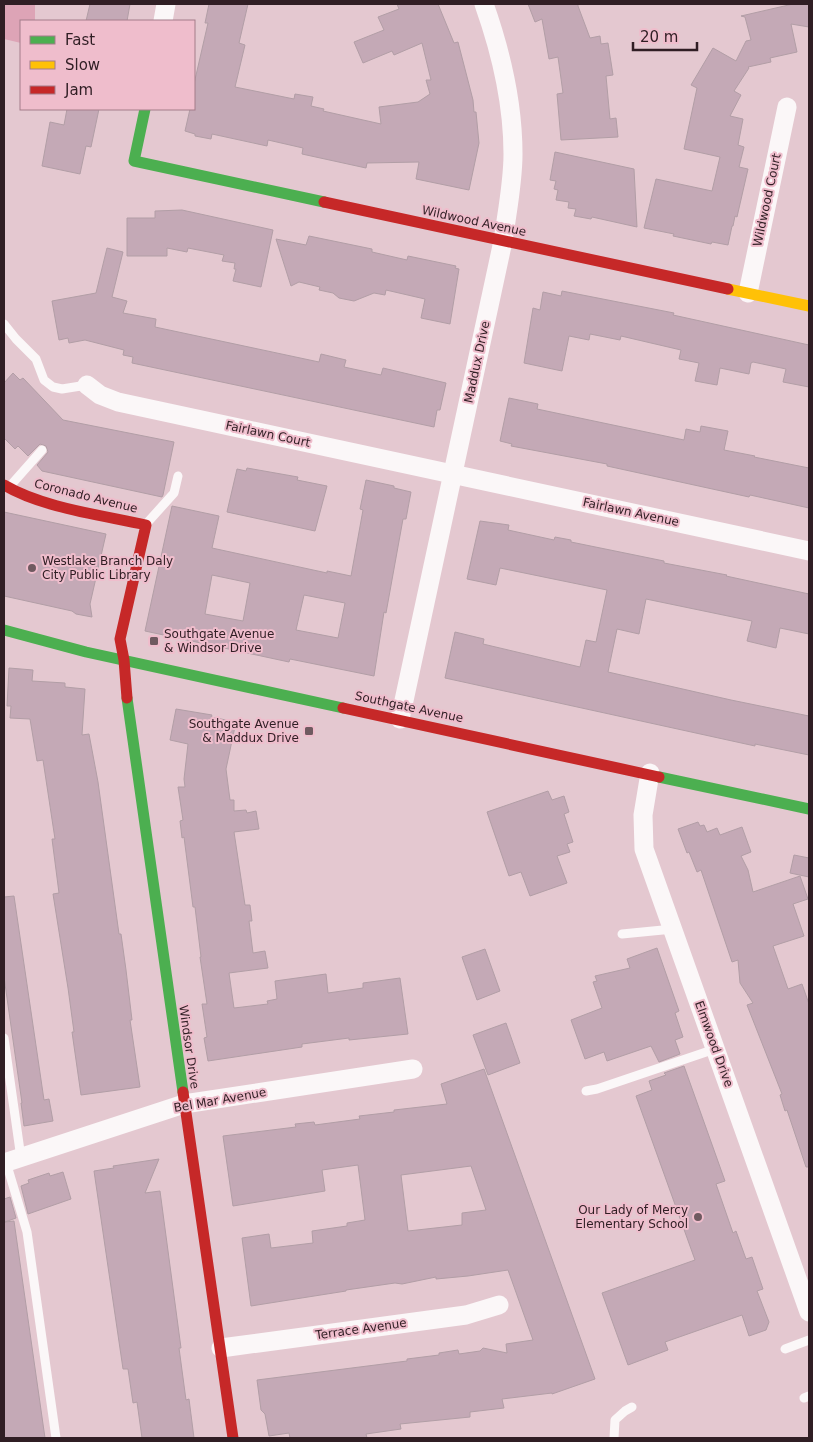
<svg xmlns="http://www.w3.org/2000/svg" width="813" height="1442" viewBox="0 0 813 1442" font-family="'DejaVu Sans',sans-serif">
<rect width="100%" height="100%" fill="#e4c8d0"/>
<path fill="#dda4b6" d="M4,4H35V21H21V43L4,39Z"/>
<g fill="#c4a9b6" stroke="#b29ea6" fill-rule="evenodd">
<path d="M90,4H130L127,21H86Z"/>
<path d="M209,4H248L239,43L245,45L235,87L294,99L295,94L313,97L311,106L324,109L323,111L381,124L379,107L418,102L430,94L426,80H431L422,43L394,55L392,51L363,63L354,42L384,30L378,17L399,9L397,4H438L454,43L458,42L473,100L474,112H476L479,143L469,190L416,179L419,162L367,163L366,168L302,154L303,148L268,140L267,146L212,134L211,139L195,136V134L185,131L190,109H194V84L208,23H205Z"/>
<path d="M528,4H578V6L590,38L600,36L601,44L608,43L613,75L606,76L610,119L616,118L618,137L561,140L557,94L563,93L558,57L549,59L542,19L535,22Z"/>
<path d="M793,4H809V27L791,24L797,52L770,58L771,62L748,67L749,68L734,91L741,95L730,116L743,119L738,145L744,147L739,167L748,169L737,217L735,216L733,226H732L728,245L712,242L711,244L673,236L674,234L644,228L656,179L712,191L720,157L684,149L697,88L691,85L713,48L736,61L746,41L751,40L745,17L741,16Z"/>
<path d="M67,109H99L91,147L86,146L80,174L42,166L50,122L64,125Z"/>
<path d="M555,152L634,169L637,227L592,217L591,219L574,216L576,209L568,208L569,202L556,200L558,190L554,189L556,181L550,180Z"/>
<path d="M182,210L273,230L261,287L233,281L236,269H234L235,263L222,261L224,255L188,248L187,252L167,248V256H127V218H155V211Z"/>
<path d="M309,236L372,249V252L407,260L408,256L456,266L455,268L459,269L450,324L421,318L425,299L386,290L385,295L374,293L354,301L339,298L333,293L319,290L320,287L299,282L291,286L276,239L306,245Z"/>
<path d="M107,248L123,252L112,297L127,301L123,313L156,319L155,327L319,362L321,354L346,360L344,367L381,375L383,368L446,383L440,410H437L434,427L132,363L133,357L123,355L124,350L85,340L69,343L68,338L59,340L52,301L96,293Z"/>
<path d="M562,291L674,313L673,315L809,345V387L783,382L786,369L753,362L751,363L749,374L720,368L717,385L695,381L699,363L679,359L681,350L621,336L620,340L590,334L589,340L569,336L562,371L524,363L533,308L540,310L543,292L561,296Z"/>
<path d="M13,373L20,380L23,378L63,420L174,442L163,495L162,497L42,471L37,465L48,452L46,446L40,444L28,456L18,446L15,449L4,438V383Z"/>
<path d="M509,398L538,404L537,409L684,440L686,429L700,432L701,426L728,431L724,450L755,456L754,457L809,468V508L750,495L749,497L607,466V464L511,446L512,444L500,441Z"/>
<path d="M247,468L298,477L297,480L327,486L315,531L227,512L237,469L246,471Z"/>
<path d="M366,480L394,486V488L411,492L406,519H403L386,613L384,612L374,676L290,659L289,662L145,631L172,506L219,516L212,548L327,573V571L351,576L363,510L360,509ZM212,575L250,583L243,621L205,614ZM304,595L345,603L338,638L296,630Z"/>
<path d="M4,512L106,534L90,604L92,617L76,614L72,611L4,596Z"/>
<path d="M480,521L509,525L508,530L554,540L555,537L571,540V542L664,561V563L727,575L726,576L809,594V634L780,628L776,648L747,641L752,621L646,599L639,634L617,629L608,672L731,700L809,716V755L755,744V746L445,678L455,632L484,639L483,644L580,667L586,640L596,642L607,590L500,568L496,585L467,579Z"/>
<path d="M9,668L33,670L32,681L65,683V687L85,689L82,735L89,734L98,782L119,934H121L126,970L132,1020H130L140,1087L81,1095L72,1032H74L68,988L53,894L59,893L52,839H55L43,760L37,761L30,719L10,718L11,706H7Z"/>
<path d="M176,709L212,715L211,717L236,722L226,769L230,800H234V811L246,810L247,813L256,811L259,829L234,832L245,905H250L252,921H249L253,953L265,951L268,968L229,973L234,1008L268,1004L267,1001L277,999L275,981L326,974L328,993L363,988V983L400,978L408,1034L349,1040V1038L302,1044V1047L208,1061L204,1038L207,1037L202,1004H207L200,957H201L195,907H193L184,837L182,838L180,821L183,820L178,787H185L184,779L188,744L170,740Z"/>
<path d="M548,791L552,800L564,796L569,812L564,814L573,842L567,844L570,852L557,856L567,883L530,896L521,872L509,876L487,812Z"/>
<path d="M698,822L700,826L704,825L707,832L717,828L720,835L742,827L751,852L741,856L748,870L753,892L800,876L808,899L793,904L804,936L773,946L788,989L802,984L809,1004V1167H806L787,1110L785,1111L780,1095L782,1094L747,1005L753,1003L740,983L738,960L732,962L701,870L697,872L689,852L687,853L678,829Z"/>
<path d="M794,855L809,858V877L790,873Z"/>
<path d="M14,896L44,1100L49,1099L53,1121L24,1126L21,1103H22L4,977V897Z"/>
<path d="M657,948L679,1011L675,1013L683,1037L675,1040L680,1054L659,1062L651,1046L607,1061L604,1052L585,1059L571,1020L602,1008L593,982L597,981L595,976L630,968L627,959Z"/>
<path d="M485,949L500,991L477,1000L462,957Z"/>
<path d="M506,1023L520,1063L488,1075L473,1035Z"/>
<path d="M684,1066L725,1181L716,1184L733,1233L736,1231L746,1259L752,1257L763,1289L757,1291L769,1322L766,1330L749,1336L742,1315L665,1342L668,1350L628,1365L602,1293L695,1260L636,1096L652,1090L649,1081L666,1075L664,1073Z"/>
<path d="M484,1069L595,1379L552,1394V1393L502,1399L504,1408L470,1412V1417L400,1424L401,1429L366,1434L367,1438H290L289,1433L269,1436L265,1414L261,1410L257,1380L407,1361V1359L439,1355V1353L458,1350L459,1354L480,1351L483,1348L507,1353L506,1344L533,1340L508,1270L468,1276L436,1279V1277L402,1284L395,1283L346,1290V1291L251,1306L242,1238L269,1234L271,1248L313,1243L312,1231L347,1226V1223L365,1220L358,1165L322,1170L325,1191L233,1206L223,1136L296,1127L295,1124L314,1122L315,1125L360,1119L359,1116L394,1112V1110L447,1104L441,1084ZM471,1166L486,1210L462,1213V1225L408,1231L401,1175Z"/>
<path d="M159,1159L145,1193L160,1191L181,1348H179L186,1400L189,1399L194,1438H142L137,1402L133,1403L128,1369H123L94,1171L114,1168L113,1166Z"/>
<path d="M63,1172L71,1199L28,1214L21,1186L29,1183L28,1180L49,1173L50,1176Z"/>
<path d="M10,1197L16,1218L5,1222L14,1221L45,1438H4V1199Z"/>
</g>
<g fill="none" stroke-linecap="round" stroke-linejoin="round">
<g stroke="#fbf7f8" stroke-width="9">
<path d="M4,324L16,339L36,359L44,380L53,387L62,389L87,385"/>
<path d="M11,485L42,450"/>
<path d="M147,523L174,493L178,476"/>
<path d="M622,934L673,929"/>
<path d="M4,1038L21,1158"/>
<path d="M586,1091L597,1089L715,1049"/>
<path d="M6,1162L27,1232L56,1438"/>
<path d="M785,1349L809,1340"/>
<path d="M804,1398L809,1396"/>
<path d="M614,1438L615,1420L625,1411L632,1407"/>
</g>
<g stroke="#fbf7f8" stroke-width="19">
<path d="M163,21L166,4"/>
<path d="M748,293L787,107"/>
<path d="M87,385L100,395L118,402L809,551"/>
<path d="M400,719L503,241C507,212 513,183 513,154C513,102 501,52 484,4"/>
<path d="M650,773L643,815L644,849L809,1312"/>
<path d="M4,1163L184,1104L413,1069"/>
<path d="M221,1348L466,1315L499,1305"/>
</g>
<g stroke="#4caf50" stroke-width="11">
<path d="M145,109L134,161L324,202"/>
<path d="M4,630L86,652L343,708"/>
<path d="M127,698L183,1092"/>
<path d="M659,777L809,809"/>
</g>
<path stroke="#ffc107" stroke-width="11" d="M728,289L809,306"/>
<g stroke="#c62828" stroke-width="11">
<path d="M324,202L728,289"/>
<path d="M4,485C43,508 101,515 146,525L120,639L124,660L127,698"/>
<path d="M343,708L659,777"/>
<path d="M183,1092L233,1438"/>
</g>
</g>
<g fill="#6f5a60" stroke="#efbdcc" stroke-width="2">
<circle cx="32" cy="568" r="5"/>
<rect x="149" y="636" width="10" height="10" rx="2.5"/>
<rect x="304" y="726" width="10" height="10" rx="2.5"/>
<circle cx="698" cy="1217" r="5"/>
</g>
<g text-anchor="middle" stroke-width="4" stroke-linejoin="round" paint-order="stroke">
<g font-size="12" fill="#301e24" stroke="#efbdcc">
<text transform="translate(767 200) rotate(-78)" y="4">Wildwood Court</text>
<text transform="translate(474 221) rotate(12)" y="4">Wildwood Avenue</text>
<text transform="translate(477 362) rotate(-78)" y="4">Maddux Drive</text>
<text transform="translate(268 434) rotate(12)" y="4">Fairlawn Court</text>
<text transform="translate(86 496) rotate(14)" y="4">Coronado Avenue</text>
<text transform="translate(631 512) rotate(12)" y="4">Fairlawn Avenue</text>
<text transform="translate(409 707) rotate(12)" y="4">Southgate Avenue</text>
<text transform="translate(714 1044) rotate(70)" y="4">Elmwood Drive</text>
<text transform="translate(189 1047) rotate(82)" y="4">Windsor Drive</text>
<text transform="translate(220 1100) rotate(-10)" y="4">Bel Mar Avenue</text>
<text transform="translate(361 1329) rotate(-8)" y="4">Terrace Avenue</text>
</g>
<g font-size="12" fill="#301e24" stroke="#efbdcc" text-anchor="start">
<text x="42" y="565">Westlake Branch Daly<tspan x="42" dy="14">City Public Library</tspan></text>
<text x="164" y="638">Southgate Avenue<tspan x="164" dy="14">&amp; Windsor Drive</tspan></text>
<text x="299" y="728" text-anchor="end">Southgate Avenue<tspan x="299" dy="14">&amp; Maddux Drive</tspan></text>
<text x="688" y="1214" text-anchor="end">Our Lady of Mercy<tspan x="688" dy="14">Elementary School</tspan></text>
</g>
</g>
<rect width="813" height="1442" fill="none" stroke="#301e24" stroke-width="10"/>
<rect x="20" y="20" width="175" height="90" fill="#efbdcc" stroke="#a37d89"/>
<rect x="30" y="36" width="25" height="8" fill="#4caf50" stroke="#a37d89"/>
<text x="65" y="45" font-size="15" fill="#301e24">Fast</text>
<rect x="30" y="61" width="25" height="8" fill="#ffc107" stroke="#a37d89"/>
<text x="65" y="70" font-size="15" fill="#301e24">Slow</text>
<rect x="30" y="86" width="25" height="8" fill="#c62828" stroke="#a37d89"/>
<text x="65" y="95" font-size="15" fill="#301e24">Jam</text>
<path d="M633 42v8h64v-8" fill="none" stroke="#301e24" stroke-width="2.5"/>
<text x="640" y="42" font-size="15" fill="#301e24" stroke="#efbdcc" stroke-width="4" paint-order="stroke">20 m</text>
</svg>
